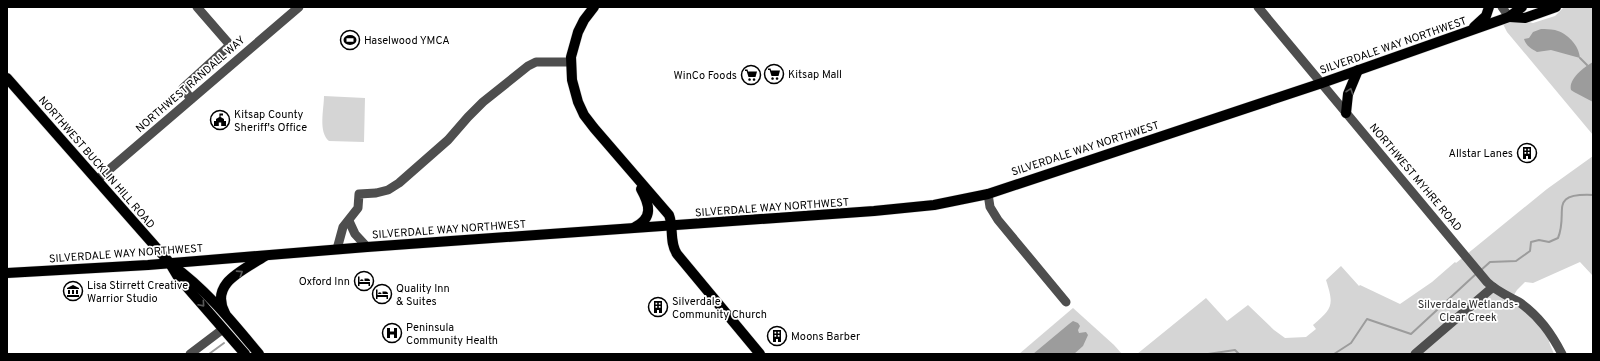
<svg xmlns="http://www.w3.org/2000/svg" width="1600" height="361" viewBox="0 0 1600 361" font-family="Overpass,sans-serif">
<rect width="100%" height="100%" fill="#fff"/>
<g fill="#d5d5d5">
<path d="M1564,7H1593V135L1507,32L1501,20L1509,17L1533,23L1555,16Z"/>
<path d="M324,96L365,98L364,142L329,141C318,132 324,109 324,96Z"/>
<path d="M1593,156V276L1580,262L1533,283L1525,282L1517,290L1512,298L1554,338L1549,342L1554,354H1137L1206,298L1227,321L1248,305L1274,330L1285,338L1306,337L1316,329L1313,325C1333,308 1334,305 1326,280L1341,266L1359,286L1360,285L1400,304L1432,282L1455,262L1456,263L1547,189Z"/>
<path d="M1073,308L1114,345L1122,354H1019Z"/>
</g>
<g fill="#9c9c9c">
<path d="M1541,29C1545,29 1550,29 1555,30C1567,33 1579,45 1580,58L1551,50L1537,52C1532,49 1526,46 1524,39L1529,38L1533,32Z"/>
<path d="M1593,62V102L1574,92L1571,90C1568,79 1584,67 1593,62Z"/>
<path d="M1073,321L1078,323L1080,326L1078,330L1079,333L1086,332L1088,335L1083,346L1074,354H1033L1069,324Z"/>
</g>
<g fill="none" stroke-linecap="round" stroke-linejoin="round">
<g stroke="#9c9c9c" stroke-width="2">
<path d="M1580,58L1587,65"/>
<path d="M1480,271L1490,262L1516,261L1530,251L1531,242L1539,240L1549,242L1558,238C1569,211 1547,193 1593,195"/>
<path d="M209,354L224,343"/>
<path d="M1208,354L1235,350L1239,354"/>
<path d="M1334,354L1351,343L1367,319L1411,334L1477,273"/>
</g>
<defs>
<g id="major">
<path d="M594,7L584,20L578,32L571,57L572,80L578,102L584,115L594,128L669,215C674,228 669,242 677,254L760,354"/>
<path d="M1509,17L1525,18L1556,7"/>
<path d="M1474,27L1486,16L1489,7"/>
<path d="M7,78L169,262L178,277L245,354"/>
<path d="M1346,113L1348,94L1358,70"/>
<path d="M635,227C653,218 650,205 641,189"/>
<path d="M172,265C206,289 233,323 259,354"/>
<path d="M7,273L148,265L367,247L874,211L934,205L988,194L1322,83L1509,17L1522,7"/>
<path d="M225,313C209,283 244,270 265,256"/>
</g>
</defs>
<use href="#major" stroke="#dbdbdb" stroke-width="11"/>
<g stroke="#4e4e4e" stroke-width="9">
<path d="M1258,7L1487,282C1496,291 1508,296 1519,302C1539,316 1551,333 1562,354"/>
<path d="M1502,7L1509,17"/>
<path d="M191,99L183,88L230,45L197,7"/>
<path d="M97,180L299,7"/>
<path d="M988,194L990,207L998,220L1066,302"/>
<path d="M349,221L355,234L367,247"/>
<path d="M337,249L343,227L358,208L359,194L376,193L388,190L399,183L448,140L468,117L483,102L528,66L536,62H571"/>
<path d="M190,354L223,329"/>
<path d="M1415,354L1493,287"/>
</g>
<use href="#major" stroke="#000" stroke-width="10"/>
</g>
<defs><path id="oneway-chevron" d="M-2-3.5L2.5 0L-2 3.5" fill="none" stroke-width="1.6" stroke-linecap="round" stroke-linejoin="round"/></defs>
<g stroke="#595959">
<use href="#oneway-chevron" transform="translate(1350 91) rotate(-71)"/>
<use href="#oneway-chevron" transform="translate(240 273) rotate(-33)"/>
<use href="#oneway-chevron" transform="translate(202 304) rotate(49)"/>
</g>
<defs>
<symbol id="stadium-ring" viewBox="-11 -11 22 22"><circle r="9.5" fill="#fff" stroke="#000" stroke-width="1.5"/><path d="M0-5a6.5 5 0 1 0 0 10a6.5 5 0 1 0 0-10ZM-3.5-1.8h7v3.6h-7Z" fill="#000"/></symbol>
<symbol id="supermarket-ring" viewBox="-11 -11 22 22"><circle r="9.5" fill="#fff" stroke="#000" stroke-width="1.5"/><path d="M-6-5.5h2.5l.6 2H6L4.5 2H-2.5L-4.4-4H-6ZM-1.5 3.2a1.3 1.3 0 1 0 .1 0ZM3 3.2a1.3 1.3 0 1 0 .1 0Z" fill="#000"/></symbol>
<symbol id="civic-ring" viewBox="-11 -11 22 22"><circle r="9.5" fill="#fff" stroke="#000" stroke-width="1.5"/><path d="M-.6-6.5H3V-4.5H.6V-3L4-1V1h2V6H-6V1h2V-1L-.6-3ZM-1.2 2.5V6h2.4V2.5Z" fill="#000"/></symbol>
<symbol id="building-ring" viewBox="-11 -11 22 22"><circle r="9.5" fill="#fff" stroke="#000" stroke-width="1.5"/><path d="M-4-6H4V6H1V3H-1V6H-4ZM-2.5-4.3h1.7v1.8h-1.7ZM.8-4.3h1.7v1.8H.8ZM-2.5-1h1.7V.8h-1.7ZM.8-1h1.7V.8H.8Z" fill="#000"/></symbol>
<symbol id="hotel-ring" viewBox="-11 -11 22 22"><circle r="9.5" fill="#fff" stroke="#000" stroke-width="1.5"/><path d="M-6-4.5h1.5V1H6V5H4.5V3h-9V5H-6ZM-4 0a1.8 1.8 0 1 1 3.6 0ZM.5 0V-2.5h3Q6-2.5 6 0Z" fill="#000"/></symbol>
<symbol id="museum-ring" viewBox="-11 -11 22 22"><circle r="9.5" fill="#fff" stroke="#000" stroke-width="1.5"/><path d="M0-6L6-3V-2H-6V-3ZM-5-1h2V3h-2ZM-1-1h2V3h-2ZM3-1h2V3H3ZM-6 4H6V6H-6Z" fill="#000"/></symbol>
<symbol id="hospital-ring" viewBox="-11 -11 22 22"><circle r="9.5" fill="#fff" stroke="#000" stroke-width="1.5"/><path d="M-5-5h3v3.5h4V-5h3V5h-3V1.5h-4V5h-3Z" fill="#000"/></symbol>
</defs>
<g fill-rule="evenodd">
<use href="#stadium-ring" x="339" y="29" width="22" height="22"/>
<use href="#supermarket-ring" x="763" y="63" width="22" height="22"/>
<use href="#supermarket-ring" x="740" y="64" width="22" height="22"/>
<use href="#civic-ring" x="209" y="109" width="22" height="22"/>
<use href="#building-ring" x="1516" y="142" width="22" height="22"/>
<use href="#hotel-ring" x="353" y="270" width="22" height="22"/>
<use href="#museum-ring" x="62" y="280" width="22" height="22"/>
<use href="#hotel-ring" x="371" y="283" width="22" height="22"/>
<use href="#building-ring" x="647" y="296" width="22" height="22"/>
<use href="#hospital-ring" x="381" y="322" width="22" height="22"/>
<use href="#building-ring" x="766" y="325" width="22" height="22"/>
</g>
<g text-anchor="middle" stroke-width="3.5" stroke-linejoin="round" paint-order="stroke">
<g font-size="11" fill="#000" stroke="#fff" text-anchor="start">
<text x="364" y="44">Haselwood YMCA</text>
<text x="788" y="78">Kitsap Mall</text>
<text x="737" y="79" text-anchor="end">WinCo Foods</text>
<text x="234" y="118">Kitsap County<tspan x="234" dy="13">Sheriff's Office</tspan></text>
<text x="1513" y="157" text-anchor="end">Allstar Lanes</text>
<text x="350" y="285" text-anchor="end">Oxford Inn</text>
<text x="87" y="289">Lisa Stirrett Creative<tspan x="87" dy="13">Warrior Studio</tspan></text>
<text x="396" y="292">Quality Inn<tspan x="396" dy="13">&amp; Suites</tspan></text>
<text x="672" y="305">Silverdale<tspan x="672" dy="13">Community Church</tspan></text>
<text x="406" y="331">Peninsula<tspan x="406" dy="13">Community Health</tspan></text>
<text x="791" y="340">Moons Barber</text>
</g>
<g font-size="11" fill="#000" stroke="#fff">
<text transform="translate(1393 45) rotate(-19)" y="4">SILVERDALE WAY NORTHWEST</text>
<text transform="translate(190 84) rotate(-41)" y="4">NORTHWEST RANDALL WAY</text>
<text transform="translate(1085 148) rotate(-18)" y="4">SILVERDALE WAY NORTHWEST</text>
<text transform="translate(97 162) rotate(49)" y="4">NORTHWEST BUCKLIN HILL ROAD</text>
<text transform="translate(1416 177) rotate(50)" y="4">NORTHWEST MYHRE ROAD</text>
<text transform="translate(772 207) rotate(-4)" y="4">SILVERDALE WAY NORTHWEST</text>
<text transform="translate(449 229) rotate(-4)" y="4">SILVERDALE WAY NORTHWEST</text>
<text transform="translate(126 253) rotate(-4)" y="4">SILVERDALE WAY NORTHWEST</text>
</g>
<g font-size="11" fill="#2c2c2c" stroke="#fff">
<text x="1468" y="308">Silverdale Wetlands-<tspan x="1468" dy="13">Clear Creek</tspan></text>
</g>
</g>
<rect width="1600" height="361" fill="none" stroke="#000000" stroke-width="16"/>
</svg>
